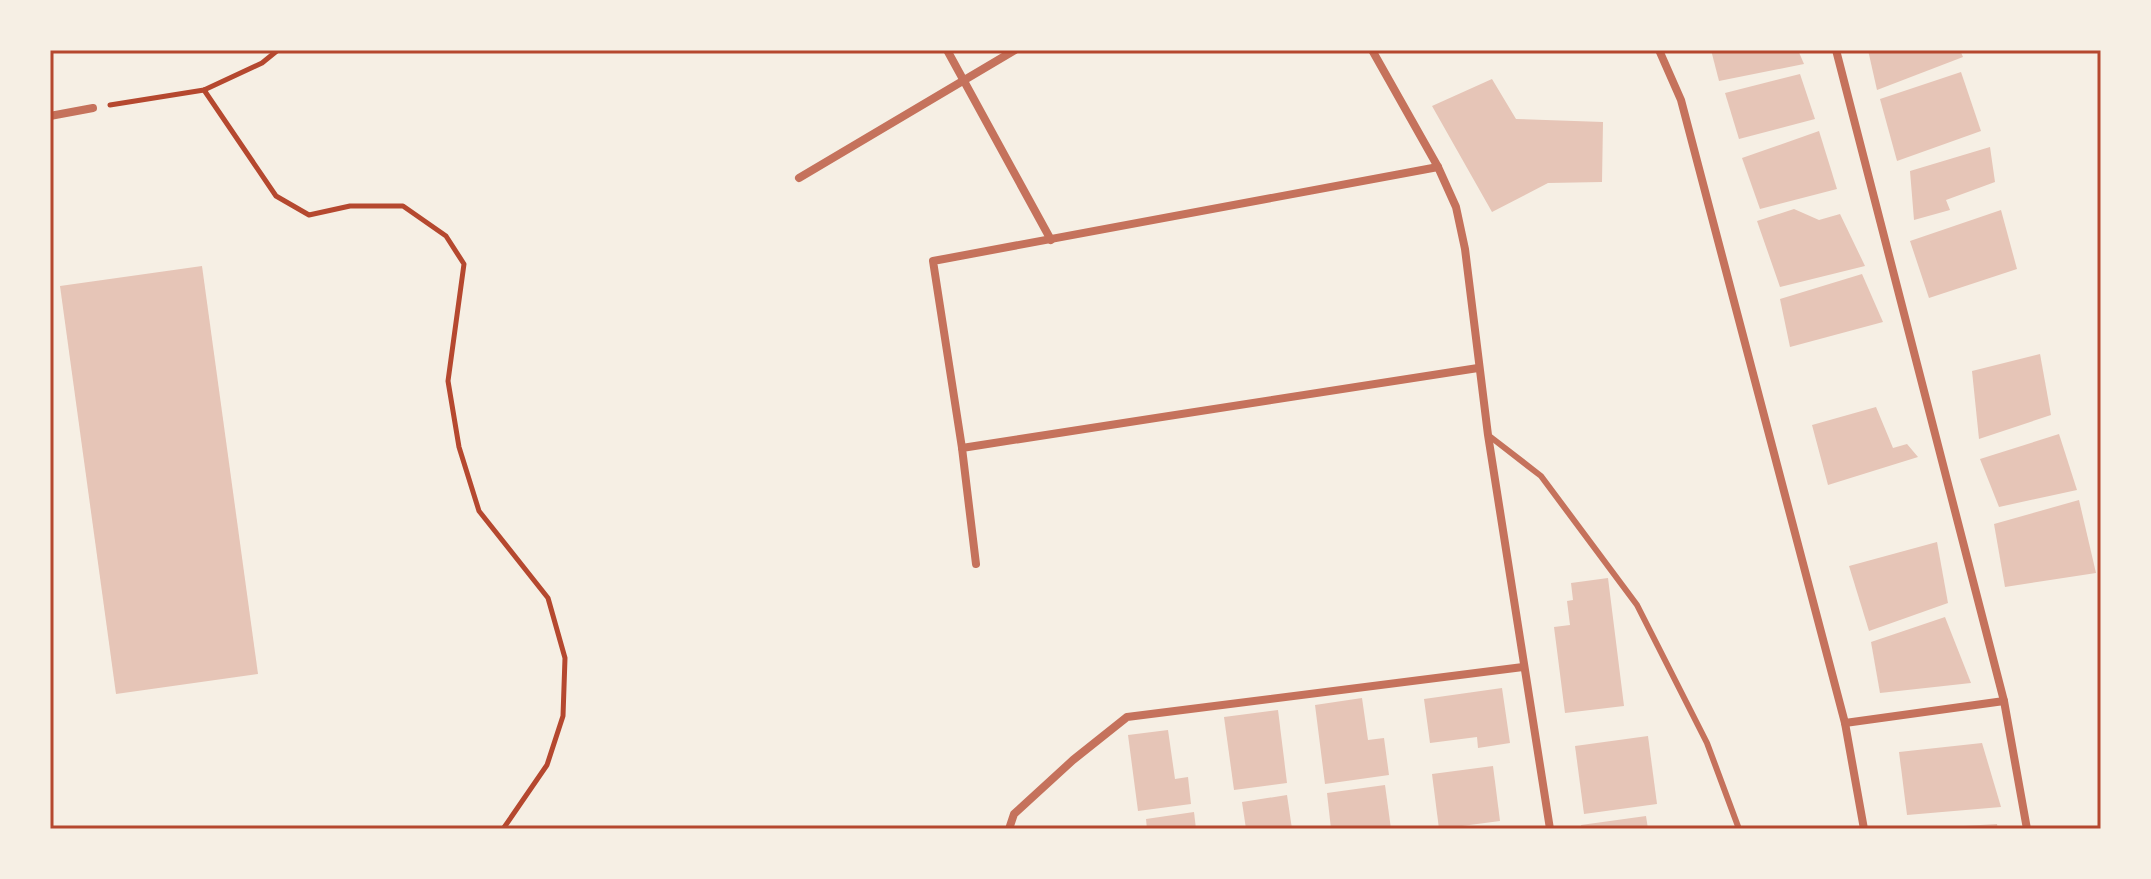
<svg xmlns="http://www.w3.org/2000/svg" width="2151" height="879" viewBox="0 0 2151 879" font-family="'Space Grotesk',sans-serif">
<rect width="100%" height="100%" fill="#f6efe4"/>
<g fill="#e6c5b7">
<path d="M1711,50H1798L1804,64L1719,81Z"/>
<path d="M1868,50H1960L1963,57L1877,90Z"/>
<path d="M1961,72L1981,131L1897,161L1880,99Z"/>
<path d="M1800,74L1815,119L1739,139L1725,93Z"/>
<path d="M1492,79L1516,119L1603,122L1602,182L1548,183L1492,212L1432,106Z"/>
<path d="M1819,131L1837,189L1760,209L1742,158Z"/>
<path d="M1990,147L1995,182L1946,200L1950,210L1914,220L1910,171Z"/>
<path d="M1794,209L1819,220L1840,214L1865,266L1780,287L1757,221Z"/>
<path d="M2001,210L2017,269L1929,298L1910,241Z"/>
<path d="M202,266L258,674L116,694L60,286Z"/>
<path d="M1862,274L1883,322L1790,347L1780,299Z"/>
<path d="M2040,354L2051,415L1979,439L1972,371Z"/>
<path d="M1876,407L1893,448L1907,444L1918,457L1828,485L1812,425Z"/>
<path d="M2059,434L2077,490L1999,507L1980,459Z"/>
<path d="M2079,500L2096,573L2005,587L1994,524Z"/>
<path d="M1937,542L1948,603L1869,631L1849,566Z"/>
<path d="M1608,578L1624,706L1565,713L1554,627L1570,625L1567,601L1573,600L1571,583Z"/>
<path d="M1945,617L1971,683L1880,693L1871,642Z"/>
<path d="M1502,688L1510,743L1478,748L1477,737L1430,743L1424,699Z"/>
<path d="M1362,698L1368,740L1384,738L1389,775L1325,784L1315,705Z"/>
<path d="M1278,710L1287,783L1234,790L1224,717Z"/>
<path d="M1168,730L1175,779L1188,777L1191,804L1138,811L1128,735Z"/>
<path d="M1648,736L1657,804L1584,814L1575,746Z"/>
<path d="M1982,743L2001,807L1907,815L1899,752Z"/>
<path d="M1493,766L1500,821L1439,829L1432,774Z"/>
<path d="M1385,785L1391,829H1331L1327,793Z"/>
<path d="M1287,795L1292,829H1246L1242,802Z"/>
<path d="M1194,812L1196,829H1147L1146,819Z"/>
<path d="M1646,816L1648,829H1582L1581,825Z"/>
<path d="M1997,824L1998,829H1947V827Z"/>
</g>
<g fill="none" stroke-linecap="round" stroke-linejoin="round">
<g stroke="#b5482f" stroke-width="5">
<path d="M204,90L276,196L309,215L350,206H403L446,236L464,264L448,381L459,447L479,511L548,598L565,658L563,716L547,765L503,829"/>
<path d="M110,105L204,90L262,63L278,50"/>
</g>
<path stroke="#c5725c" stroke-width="6" d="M1488,435L1541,476L1637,605L1707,743L1739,829"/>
<g stroke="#c5725c" stroke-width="8">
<path d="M947,50L1051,240"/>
<path d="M1372,50L1438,167L1456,207L1465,249L1488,435L1550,829"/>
<path d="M1659,50L1681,100L1845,723L1864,829"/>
<path d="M1836,50L2004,701L2027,829"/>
<path d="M50,116L93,108"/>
<path d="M799,178L1015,50"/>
<path d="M962,448L933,261L1438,167"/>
<path d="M976,564L962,448L1478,368"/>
<path d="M1845,723L2004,701"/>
<path d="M1009,829L1014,814L1073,760L1127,717L1523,667"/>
</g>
</g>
<rect width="2151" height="879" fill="none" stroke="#f6efe4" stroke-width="104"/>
<rect x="52" y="52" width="2047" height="775" fill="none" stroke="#b5482f" stroke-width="3"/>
</svg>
